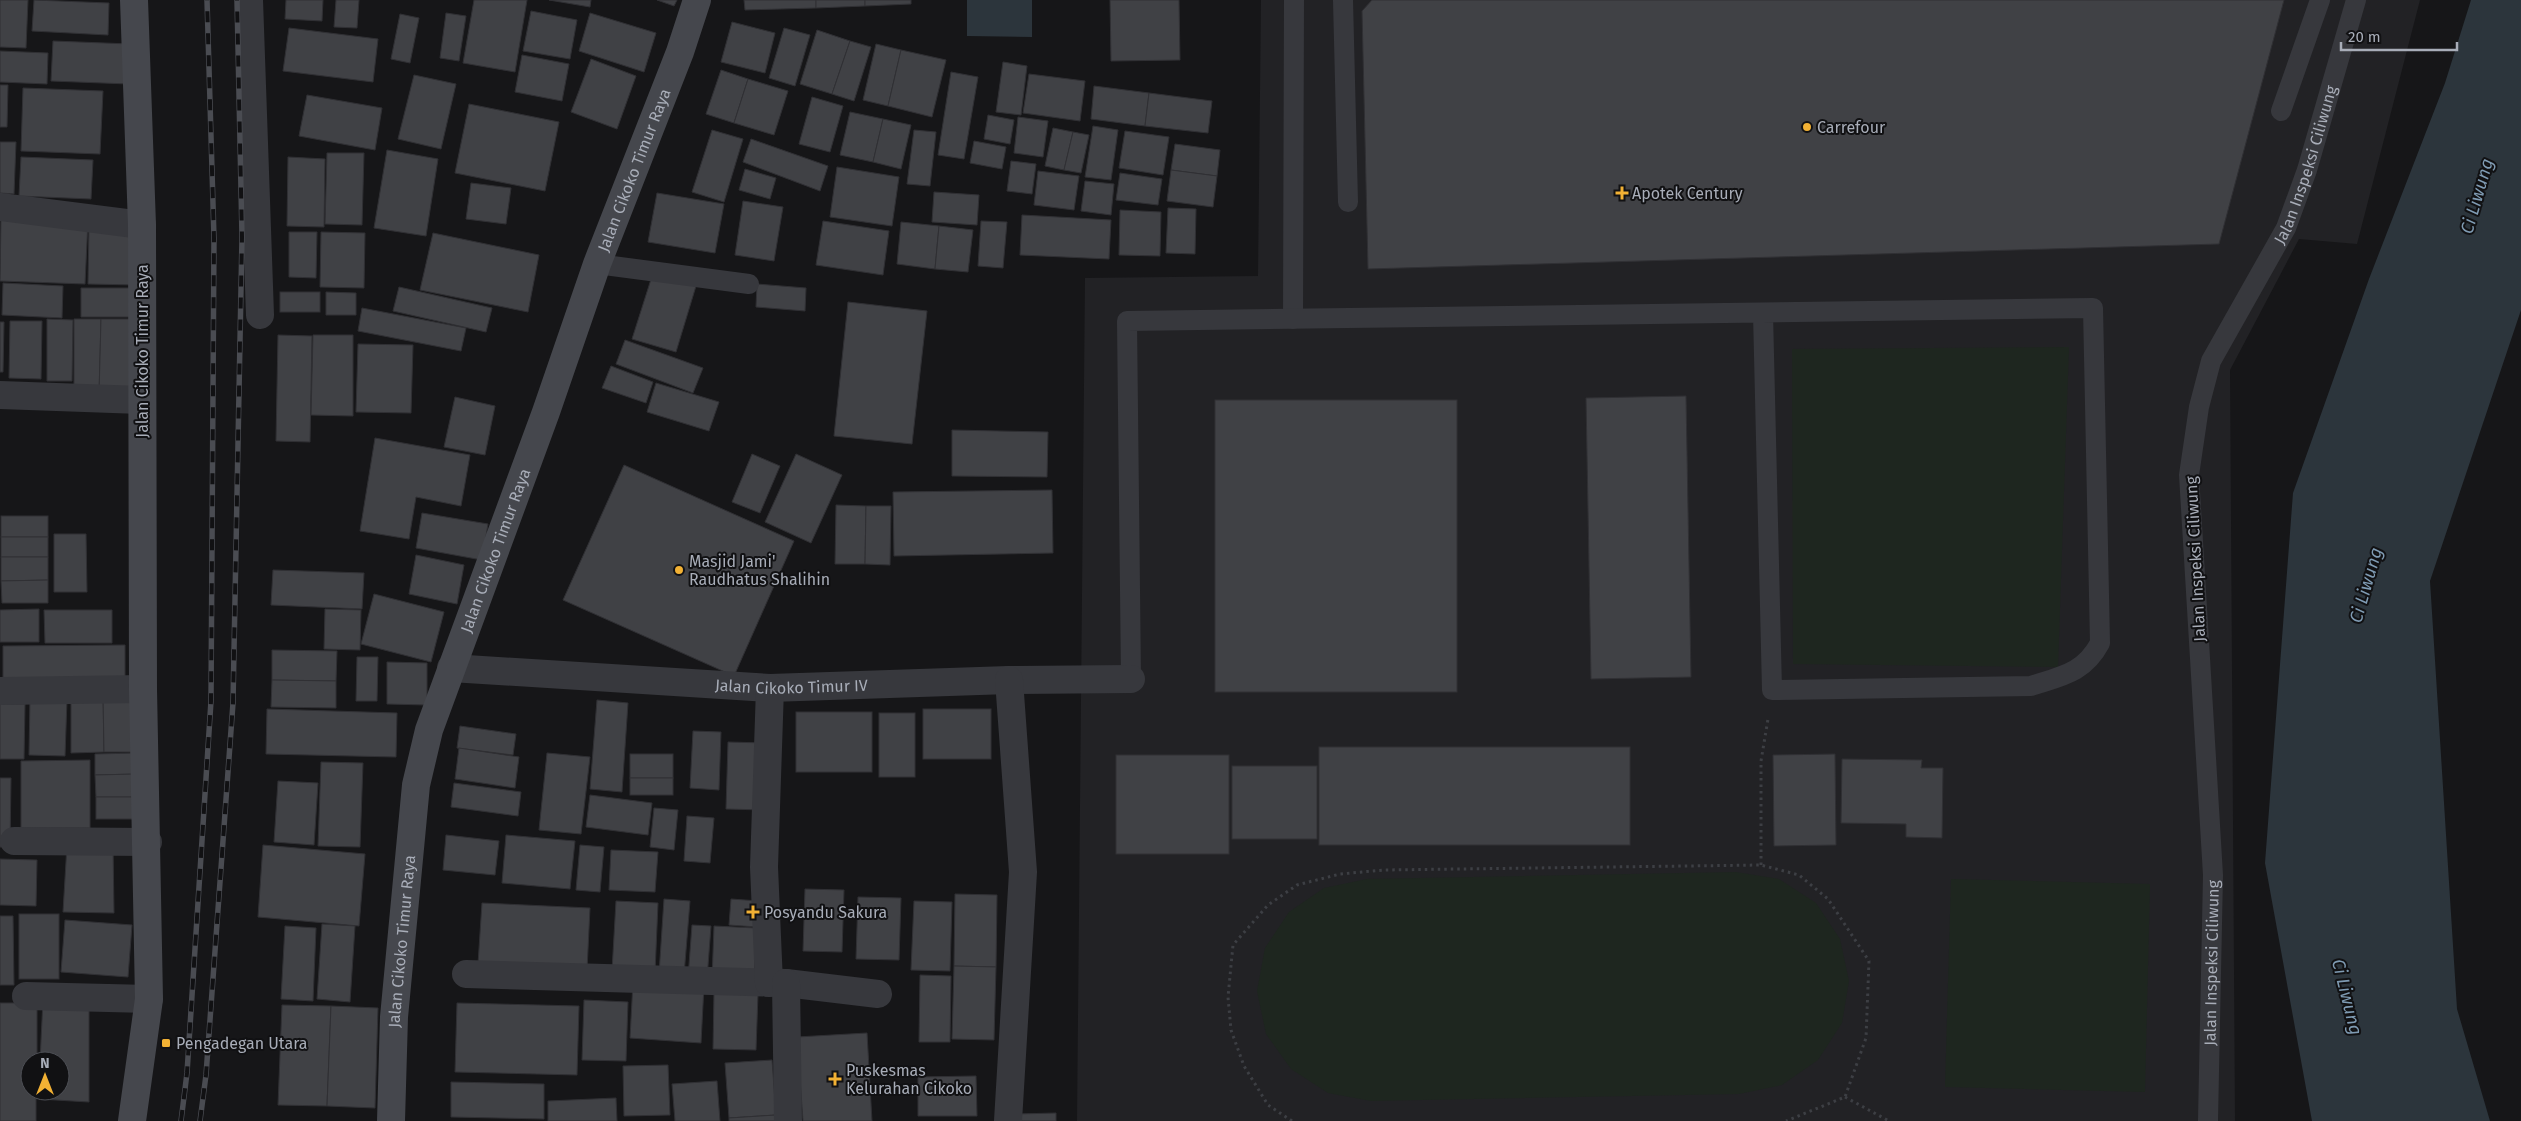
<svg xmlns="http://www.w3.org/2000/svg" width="2521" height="1121" viewBox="0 0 2521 1121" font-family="'Fira Sans',sans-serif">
<rect width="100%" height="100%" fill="#161618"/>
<path fill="#222225" d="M1261,0H2420L2357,244L2299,239L2230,370L2235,1121H1077L1085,278L1258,276Z"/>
<g fill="#1e261f">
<path d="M2069,347L2058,667L1793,664L1792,349Z"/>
<path d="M1736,872L1779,879L1816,903L1840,939L1849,981L1842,1023L1818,1060L1782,1085L1739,1094L1371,1101L1328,1093L1291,1069L1266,1034L1257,991L1265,948L1289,912L1324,888L1367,879Z"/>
<path d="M1951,879L2150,884L2145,1092L1945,1087Z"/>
</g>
<g fill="#2c353c">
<path d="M967,0H1032V37L967,36Z"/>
<path d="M2471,0H2521V310L2430,581L2457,1009L2490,1121H2312L2265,863L2293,493L2369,279L2445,83Z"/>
</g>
<g fill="#404145" stroke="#303034">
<path d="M0,0H28L26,48L0,47Z"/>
<path d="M34,0L109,3L108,35L32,31Z"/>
<path d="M286,0H323L322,21L285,19Z"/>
<path d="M336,0H359L357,28L334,27Z"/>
<path d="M474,0H527L515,72L463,63Z"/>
<path d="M549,0H591L590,7Z"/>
<path d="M657,0H677L674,6Z"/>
<path d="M744,0H816V8L745,10Z"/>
<path d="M816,0H865V6L816,8Z"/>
<path d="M865,0H911V4L865,6Z"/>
<path d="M1110,0H1179L1180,60L1111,61Z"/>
<path d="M1372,0H2284L2219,244L1368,269L1362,11Z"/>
<path d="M531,11L577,20L570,59L523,51Z"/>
<path d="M446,13L466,16L459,61L440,58Z"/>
<path d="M590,13L656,33L644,72L579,51Z"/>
<path d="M400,14L419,18L410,63L391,59Z"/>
<path d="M732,22L775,33L765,73L721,62Z"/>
<path d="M289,28L378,39L373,82L283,71Z"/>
<path d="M784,28L810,35L795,86L769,78Z"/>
<path d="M817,30L850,41L832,94L800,84Z"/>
<path d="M53,41L130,44L129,84L51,81Z"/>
<path d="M850,41L871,47L854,101L832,94Z"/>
<path d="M876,44L901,50L888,106L863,100Z"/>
<path d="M901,50L946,60L932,117L888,106Z"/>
<path d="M0,51L48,53L47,84L0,82Z"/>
<path d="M522,55L569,64L562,101L515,92Z"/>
<path d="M591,59L636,76L617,129L571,112Z"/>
<path d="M1003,62L1027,66L1021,115L996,112Z"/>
<path d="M721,70L748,79L734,123L706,114Z"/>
<path d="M951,72L978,77L964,159L938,155Z"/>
<path d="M1029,74L1085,81L1080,121L1023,113Z"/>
<path d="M414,75L456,84L441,149L398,139Z"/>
<path d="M748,79L788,91L774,135L734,123Z"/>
<path d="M0,85H8L7,127H0Z"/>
<path d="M1094,86L1149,93L1145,126L1091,119Z"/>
<path d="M23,88L103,91L100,154L21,151Z"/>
<path d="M1149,93L1212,101L1208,133L1145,126Z"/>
<path d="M307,95L382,108L375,150L299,136Z"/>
<path d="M812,97L843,106L830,152L799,144Z"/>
<path d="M469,104L559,122L545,191L455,173Z"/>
<path d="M850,112L883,119L873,162L840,155Z"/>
<path d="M988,115L1014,120L1010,144L984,139Z"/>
<path d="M1018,117L1048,121L1043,157L1014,153Z"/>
<path d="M883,119L911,125L901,169L873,162Z"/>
<path d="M1093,126L1118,130L1111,180L1085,177Z"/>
<path d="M1053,128L1073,132L1064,170L1045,166Z"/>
<path d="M712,130L743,139L724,202L692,192Z"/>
<path d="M914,130L936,132L930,186L907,184Z"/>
<path d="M1125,131L1169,137L1163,175L1119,168Z"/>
<path d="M1073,132L1089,135L1081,173L1064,170Z"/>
<path d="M751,139L828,166L820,191L743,162Z"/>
<path d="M974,141L1006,147L1002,169L970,163Z"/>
<path d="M0,142H16L14,194L0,193Z"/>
<path d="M1175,144L1220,150L1217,176L1171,170Z"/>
<path d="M387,150L438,159L426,236L374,228Z"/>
<path d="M327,153H364L362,225L325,224Z"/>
<path d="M21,157L93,160L91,199L19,196Z"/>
<path d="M288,157L325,159L324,227L287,226Z"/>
<path d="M1011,161L1036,164L1032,194L1007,191Z"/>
<path d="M837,167L899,177L892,226L830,217Z"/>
<path d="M745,169L776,178L770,199L739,190Z"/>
<path d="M1171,170L1217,176L1213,207L1167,201Z"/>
<path d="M1038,171L1079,176L1074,210L1034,205Z"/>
<path d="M1120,173L1162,179L1158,205L1116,200Z"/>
<path d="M1085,181L1114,184L1111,215L1081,211Z"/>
<path d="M471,183L511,188L506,224L466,219Z"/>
<path d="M934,192L979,195L977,225L932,222Z"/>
<path d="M657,193L724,204L715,253L648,242Z"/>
<path d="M743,201L783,207L774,261L735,255Z"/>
<path d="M1168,208L1196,209L1195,254L1166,253Z"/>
<path d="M1120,210L1161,212L1160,256L1119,255Z"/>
<path d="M1022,215L1111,220L1109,259L1020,255Z"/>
<path d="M1,216L88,220L85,284L0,281Z"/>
<path d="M823,221L889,231L883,275L816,265Z"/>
<path d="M981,221L1007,222L1003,268L978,266Z"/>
<path d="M901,222L939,226L935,269L897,264Z"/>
<path d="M89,225L138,226L137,285L88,284Z"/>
<path d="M939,226L973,230L968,272L935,269Z"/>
<path d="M289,232H317L316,278L289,277Z"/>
<path d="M321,232L365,233L364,288L320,287Z"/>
<path d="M433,233L539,255L528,312L420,290Z"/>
<path d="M653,273L696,286L676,352L632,339Z"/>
<path d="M3,283L63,286L62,318L2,315Z"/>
<path d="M757,284L806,288L805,311L756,307Z"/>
<path d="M399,287L492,308L486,332L393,311Z"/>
<path d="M81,288H135L134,317H81Z"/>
<rect x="280" y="292" width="40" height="20"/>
<path d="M326,292L356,293V315H326Z"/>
<path d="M848,302L927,311L912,444L834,436Z"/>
<path d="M362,308L466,328L461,351L358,331Z"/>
<path d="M47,319L73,320L72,381H47Z"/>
<path d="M74,319H101L99,395H74Z"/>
<path d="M101,319H139V395H99Z"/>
<path d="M10,321H42L41,379L9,378Z"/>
<path d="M0,322H4L3,372H0Z"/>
<path d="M278,335L312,336L310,442L276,441Z"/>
<path d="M313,335H353V416L311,415Z"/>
<path d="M625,340L703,368L693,393L616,364Z"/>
<path d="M358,344L413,345L411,413L356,412Z"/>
<path d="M611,366L653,382L646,403L602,388Z"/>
<path d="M656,383L719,402L709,431L647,412Z"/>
<path d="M1686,396L1691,677L1591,679L1586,398Z"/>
<path d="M455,397L495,406L485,455L444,447Z"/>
<rect x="1215" y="400" width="242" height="292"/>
<path d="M952,430L1048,432L1047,477L952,476Z"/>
<path d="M375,438L470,455L461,506L416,497L409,539L360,531Z"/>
<path d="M752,454L780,466L760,513L732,502Z"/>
<path d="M796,454L842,475L811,543L765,522Z"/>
<path d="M624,465L794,541L734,676L563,600Z"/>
<path d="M1052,490L1053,553L894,556L893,492Z"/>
<path d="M836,505L866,506L865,564H835Z"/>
<path d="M866,506H891L890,565L865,564Z"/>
<path d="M422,513L488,524L482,560L416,548Z"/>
<rect x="1" y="516" width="47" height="21"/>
<path d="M54,534H86L87,592H54Z"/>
<rect x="1" y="537" width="47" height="20"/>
<path d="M416,555L464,565L457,604L409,594Z"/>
<path d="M1,557H48V580L1,581Z"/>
<path d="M273,570L364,573L362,609L271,605Z"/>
<path d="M48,580V603H2L1,581Z"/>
<path d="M374,594L444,612L431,662L361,644Z"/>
<path d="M39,609V642H0V610Z"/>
<path d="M325,609L361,610L360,650L324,649Z"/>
<path d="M44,610H112V643H45Z"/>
<path d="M125,645V685L3,686V646Z"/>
<path d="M272,650L337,651L336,681L272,680Z"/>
<path d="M357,657H378L377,701H356Z"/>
<path d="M387,662L427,663V705L387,704Z"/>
<path d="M272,680L336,681V708L271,707Z"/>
<path d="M71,694H103L104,752L71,753Z"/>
<path d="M103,694H134V752H104Z"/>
<path d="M30,698L67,699L65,756L29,755Z"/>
<path d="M597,700L628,703L622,792L590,789Z"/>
<path d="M0,704H25L24,759H0Z"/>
<path d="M267,709L397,713L396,757L266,754Z"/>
<rect x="923" y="709" width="68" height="50"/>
<rect x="796" y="712" width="76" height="60"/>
<rect x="879" y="713" width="36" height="64"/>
<path d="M460,726L516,734L513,755L457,748Z"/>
<path d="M693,731L721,732L719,790L690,788Z"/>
<path d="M728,742L766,743L764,810L726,809Z"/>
<rect x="1319" y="747" width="311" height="98"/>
<path d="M459,748L519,757L515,788L455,779Z"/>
<path d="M136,753V774L95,775V754Z"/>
<path d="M547,753L590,757L581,834L539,830Z"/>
<rect x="630" y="754" width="43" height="24"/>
<path d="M1835,754L1836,845L1774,846L1773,755Z"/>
<rect x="1116" y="755" width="113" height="99"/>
<path d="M1842,759L1922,760L1921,768H1943L1942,838L1906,837V824L1841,823Z"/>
<path d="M90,760V828H21V761Z"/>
<path d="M321,762L363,763L360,847L318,846Z"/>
<rect x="1232" y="766" width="85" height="73"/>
<path d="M136,774V797H96L95,775Z"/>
<path d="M0,778H11L10,847H0Z"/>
<rect x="630" y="778" width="43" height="17"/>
<path d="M278,781L318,783L314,845L274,842Z"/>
<path d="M454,783L521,792L518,816L451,807Z"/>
<path d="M590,795L652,803L648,835L586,827Z"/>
<rect x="96" y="797" width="40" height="22"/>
<path d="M654,808L678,810L674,850L650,847Z"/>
<path d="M687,816L714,818L710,863L684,861Z"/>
<path d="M446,835L499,841L495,875L443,870Z"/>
<path d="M506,835L575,841L570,889L502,883Z"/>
<path d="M67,845L113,846L114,913L63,912Z"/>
<path d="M263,845L365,854L359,926L258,917Z"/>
<path d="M580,845L604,847L600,892L576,890Z"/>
<path d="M611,850L658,852L655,892L609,890Z"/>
<path d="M0,859L37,860L36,906L0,905Z"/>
<path d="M805,889L844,890L842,952L803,951Z"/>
<path d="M955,894L997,895L996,967L954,966Z"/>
<path d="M858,897L901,898L899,960L856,959Z"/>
<path d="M664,899L690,901L684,975L659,974Z"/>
<path d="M731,899L759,901L757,927L729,925Z"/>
<path d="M616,901L658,903L655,973L612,971Z"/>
<path d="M914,901L952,902L950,971L911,970Z"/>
<path d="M482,903L590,908L587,970L478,964Z"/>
<rect x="19" y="914" width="40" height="65"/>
<path d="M0,916H13L14,985H0Z"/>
<path d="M65,920L132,925L128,977L61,972Z"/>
<path d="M322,924L355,926L350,1002L317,999Z"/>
<path d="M692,925L711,926L707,979L688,978Z"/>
<path d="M285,926L316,928L313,1001L281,999Z"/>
<path d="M714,926L756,928L754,982L712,980Z"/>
<path d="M954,966L996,967L994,1040L952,1039Z"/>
<path d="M920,975L951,976L950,1042H919Z"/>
<path d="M633,982L704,986L701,1043L630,1038Z"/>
<path d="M714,992L758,994L756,1050L713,1049Z"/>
<path d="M43,1000L89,1003V1102L39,1099V1091H60V1061H40Z"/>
<path d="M584,1000L628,1002L626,1061L582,1060Z"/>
<path d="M0,1003H37V1061H30V1091H36V1121H0Z"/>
<path d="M457,1003L579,1006L577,1075L455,1072Z"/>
<path d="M282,1005L331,1006L327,1106L278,1105Z"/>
<path d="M331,1006L378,1008L375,1108L327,1106Z"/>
<path d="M867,1033L872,1121H803L797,1037Z"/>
<path d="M772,1060L776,1115L729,1118L725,1063Z"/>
<path d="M668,1065L670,1115L624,1116L623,1066Z"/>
<path d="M976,1076L977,1116H918V1077Z"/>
<path d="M717,1081L720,1121H675L672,1084Z"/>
<path d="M451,1082L544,1084V1119L451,1117Z"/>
<path d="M616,1098L617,1121H548V1101Z"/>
<path d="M1056,1113V1121H1016V1114Z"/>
<path d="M776,1115L777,1121H729V1118Z"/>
</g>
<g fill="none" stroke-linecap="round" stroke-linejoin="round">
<g stroke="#3d3f44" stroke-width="3" stroke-dasharray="2.5 4" stroke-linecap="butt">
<path d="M1761,865V761L1768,719"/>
<path d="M1845,1097L1889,1121"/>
<path d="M1292,1121L1268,1105L1244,1066L1231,1030L1228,997L1233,945L1268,905L1297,885L1340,874L1384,870L1761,865L1799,875L1828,899L1869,961L1866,1038L1845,1097L1786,1121"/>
</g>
<g stroke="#37383d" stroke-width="20">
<path d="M1343,0L1348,202"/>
<path d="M2281,111L2320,0"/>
<path d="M597,264L749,284"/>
<path d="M1293,319L1294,0"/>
<path d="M1131,679L1127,321L2093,308L2100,643C2084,673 2062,676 2031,686L1772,690L1763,313"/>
<path id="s1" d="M2208,1121L2213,875L2189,475L2199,407L2211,361L2286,228L2307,170L2356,0"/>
</g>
<g stroke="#37383d" stroke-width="28">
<path d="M249,0L260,315"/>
<path d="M0,207L142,225"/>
<path d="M0,395L141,400"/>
<path id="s2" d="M451,668L770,688L1009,680L1131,679"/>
<path d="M0,691L143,689"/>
<path d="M14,841L148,842"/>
<path d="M466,974L786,983L878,994"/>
<path d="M769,983L764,867L770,688"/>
<path d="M786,983L788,1121"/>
<path d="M26,996L149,999"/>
<path d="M1008,1121L1023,872L1009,680"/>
</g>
<g stroke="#45474d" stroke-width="28">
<path d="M132,1121L149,999L143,689L142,225L134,0"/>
<path id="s3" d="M391,1121L394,1017L416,785L429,730L546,412L597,264L680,52L697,0"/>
</g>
<defs>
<g id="rail">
<path d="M181,1121L187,1073L211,701L214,238L207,0"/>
<path d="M200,1121L206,1075L233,703L242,237L237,0"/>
</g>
</defs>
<use href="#rail" stroke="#4a4c52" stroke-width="5.5"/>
<use href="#rail" stroke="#111113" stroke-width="4" stroke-dasharray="11" stroke-linecap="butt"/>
</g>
<g fill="#f2b134" stroke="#111113" stroke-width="2">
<circle cx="1807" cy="127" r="5"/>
<path d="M1619.5 185.5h5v5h5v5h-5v5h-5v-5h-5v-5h5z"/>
<circle cx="679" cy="570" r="5"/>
<path d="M750.5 904.5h5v5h5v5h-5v5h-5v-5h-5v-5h5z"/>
<rect x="161" y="1038" width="10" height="10" rx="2.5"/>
<path d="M832.5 1071.5h5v5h5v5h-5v5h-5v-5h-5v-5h5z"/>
</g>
<g text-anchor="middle" stroke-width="4" stroke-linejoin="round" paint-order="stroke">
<g font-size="16" fill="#a8adb8" stroke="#111113" text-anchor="start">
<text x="1817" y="133">Carrefour</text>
<text x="1632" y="199">Apotek Century</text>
<text x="689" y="567">Masjid Jami'<tspan x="689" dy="18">Raudhatus Shalihin</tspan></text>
<text x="764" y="918">Posyandu Sakura</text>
<text x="176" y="1049">Pengadegan Utara</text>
<text x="846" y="1076">Puskesmas<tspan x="846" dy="18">Kelurahan Cikoko</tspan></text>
</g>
<g font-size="16" fill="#a8adb8" stroke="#111113">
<text dy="6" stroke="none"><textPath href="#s1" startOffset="982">Jalan Inspeksi Ciliwung</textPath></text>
<text dy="6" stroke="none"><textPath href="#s3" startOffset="990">Jalan Cikoko Timur Raya</textPath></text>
<text transform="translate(142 351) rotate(-90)" y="6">Jalan Cikoko Timur Raya</text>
<text dy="6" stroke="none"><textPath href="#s3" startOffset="585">Jalan Cikoko Timur Raya</textPath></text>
<text transform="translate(2195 559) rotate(-93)" y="6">Jalan Inspeksi Ciliwung</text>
<text dy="6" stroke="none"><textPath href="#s2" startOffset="341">Jalan Cikoko Timur IV</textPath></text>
<text dy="6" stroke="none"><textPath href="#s3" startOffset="180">Jalan Cikoko Timur Raya</textPath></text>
<text dy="6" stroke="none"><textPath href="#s1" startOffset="158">Jalan Inspeksi Ciliwung</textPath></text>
</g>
<g font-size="18" font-style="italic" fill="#7f9bb3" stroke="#111113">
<text transform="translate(2477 196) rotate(-74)" y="6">Ci Liwung</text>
<text transform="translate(2366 585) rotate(-74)" y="6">Ci Liwung</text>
<text transform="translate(2347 997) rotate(76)" y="6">Ci Liwung</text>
</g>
</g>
<g transform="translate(45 1076)"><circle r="24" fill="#111113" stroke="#4d4f55"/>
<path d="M0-4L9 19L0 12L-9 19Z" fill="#f2b134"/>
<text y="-8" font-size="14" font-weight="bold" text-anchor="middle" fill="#a8adb8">N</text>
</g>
<path d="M2341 42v8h116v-8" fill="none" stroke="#a8adb8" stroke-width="2.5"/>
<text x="2348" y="42" font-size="15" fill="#a8adb8" stroke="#111113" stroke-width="4" paint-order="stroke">20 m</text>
</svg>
